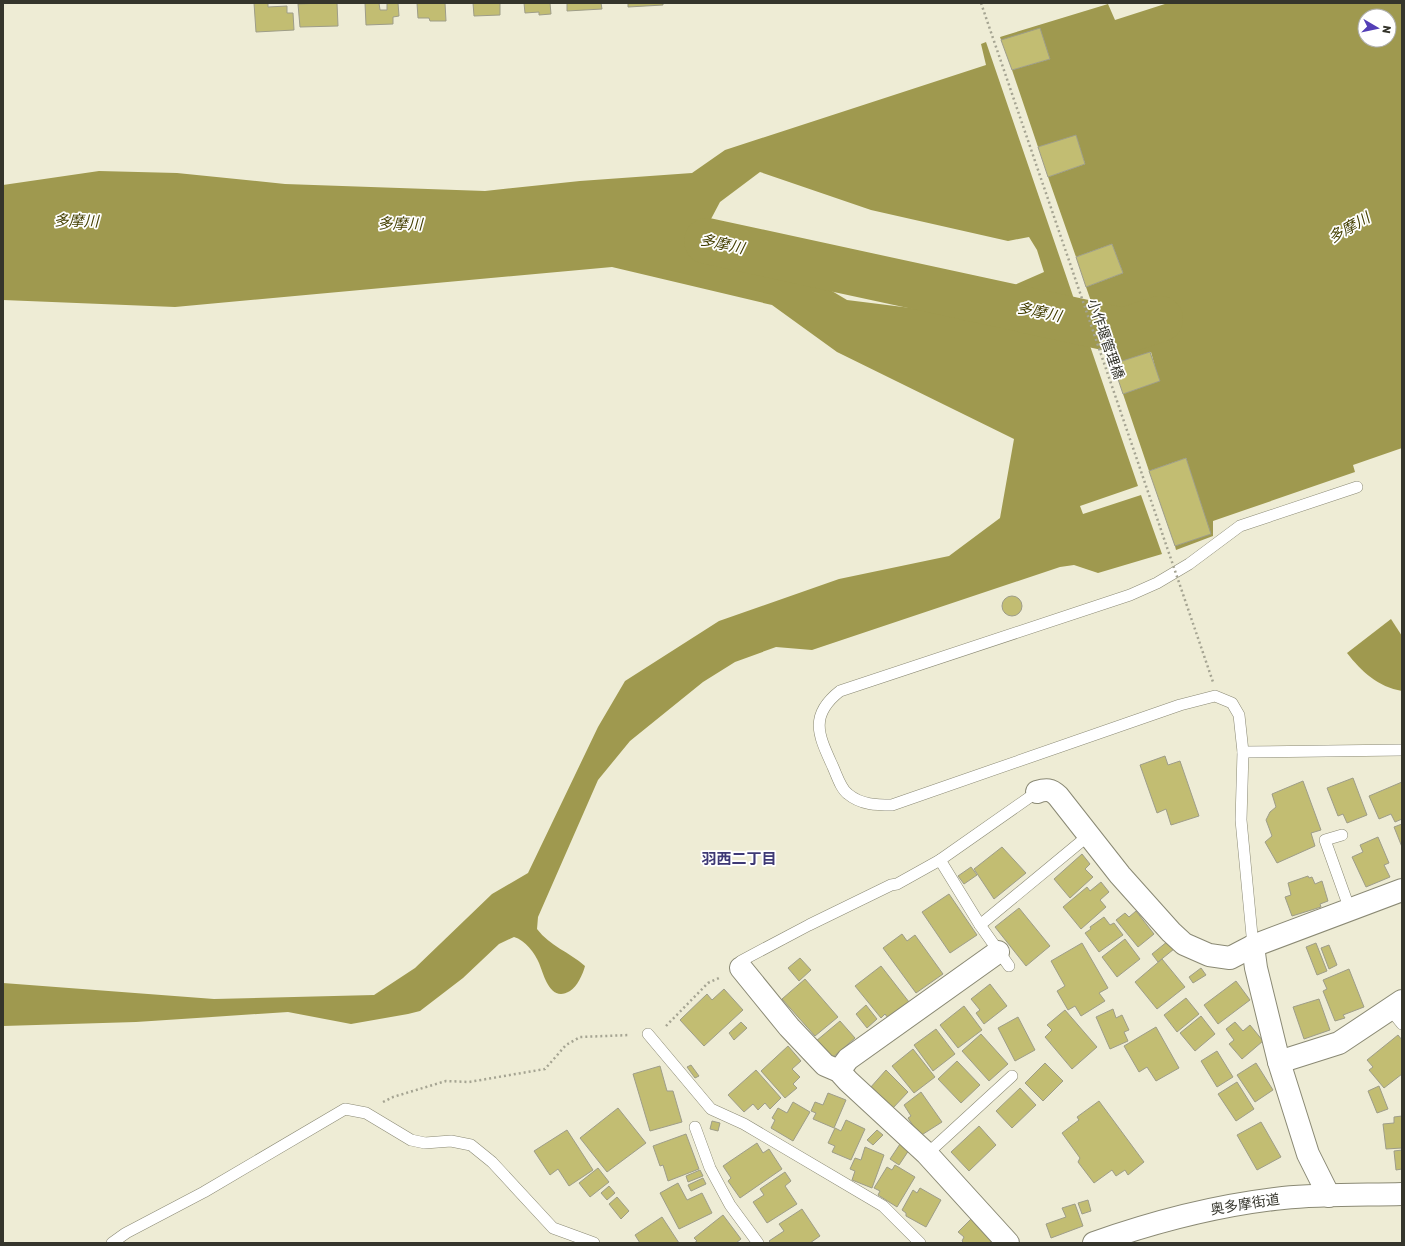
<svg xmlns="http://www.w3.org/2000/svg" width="1405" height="1246" viewBox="0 0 1405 1246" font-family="Rubik,'Noto Sans JP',sans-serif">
<rect width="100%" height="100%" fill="#eeecd5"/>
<g fill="#9f994f" fill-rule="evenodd">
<path d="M1168,3H1402V448L1353,465L1355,472L1213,521V536L1176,550L1175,546L1210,534L1186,458L1149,471L1123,394L1159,381L1151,352L1113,364L1086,287L1123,273L1112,244L1076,257L1048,177L1085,164L1076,136L1038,147L1012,70L1050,59L1001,40L1000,37L1108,4L1115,20ZM1365,16H1389V40H1365Z"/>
<path d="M986,42L1138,486L1080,506L1083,514L1141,495L1162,554L1098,573L1074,565L1060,567L812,650L776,647L735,662L703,682L630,741L598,780L538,917L537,929C550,946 569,952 585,966C583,974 577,987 570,991C550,1003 544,975 539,963C535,953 525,940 514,937L499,944L463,978L420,1011L408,1014L351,1024L288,1012L136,1022L3,1026V983L214,999L374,995L415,968L492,894L528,873L598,727L625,681L719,621L839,579L949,556L1000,518L1014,439L837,352L772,305L612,267L175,307L3,300V185L99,171L177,173L285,184L485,191L580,181L692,173L725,150L986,65L981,44ZM760,172L871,210L1008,241L1029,237L1037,250L1044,272L951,313L847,300L711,219L720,202Z"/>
<path d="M1391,619L1402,636V691C1378,687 1361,671 1347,653Z"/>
</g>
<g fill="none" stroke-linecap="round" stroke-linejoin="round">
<path stroke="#9f994f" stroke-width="46" d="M707,241L1123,331L1160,319"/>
</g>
<g fill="#c2bd72" stroke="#9e9d88">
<path d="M254,3H268V7L287,6V13H293L294,30L256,32Z"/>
<path d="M322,3H337L338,26L300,27L298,4Z"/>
<path d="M365,3H379L380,10H387V3H398L399,16L393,17V24L366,25Z"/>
<path d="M417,3H445L446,21H430L429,18H418Z"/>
<path d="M473,3H500V15L474,16Z"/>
<path d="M524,3H550L551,14L539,15V12L525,13Z"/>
<path d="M567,3H601L602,9L567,11Z"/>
<path d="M628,3H663V5L628,7Z"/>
<path d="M1040,28L1050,59L1012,70L1001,40Z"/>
<path d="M1076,135L1085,164L1048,177L1038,147Z"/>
<path d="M1112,244L1123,273L1086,287L1076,257Z"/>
<path d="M1150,352L1160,381L1123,394L1113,364Z"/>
<path d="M1186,458L1211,534L1175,546L1149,471Z"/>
<circle cx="1012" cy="606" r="10"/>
<path d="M1165,756L1168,765L1180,761L1199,816L1171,825L1166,809L1157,813L1140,765Z"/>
<path d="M1353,778L1367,815L1347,823L1343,814L1338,816L1327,788Z"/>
<path d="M1303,781L1321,830L1311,833L1315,846L1277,863L1265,842L1272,836L1266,820L1270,812L1276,807L1272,794Z"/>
<path d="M1402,782V819L1395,822L1391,814L1379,819L1369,796Z"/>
<path d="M1402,824V847L1394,827Z"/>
<path d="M1378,837L1389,863L1384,865L1390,877L1366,887L1352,857L1363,852L1360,845Z"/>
<path d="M1002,847L1026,873L994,899L974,869Z"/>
<path d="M1082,854L1090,864L1085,869L1093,877L1070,898L1054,879Z"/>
<path d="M971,867L977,875L964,884L958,876Z"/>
<path d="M1308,876L1309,878L1312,877L1315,884L1322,881L1328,901L1320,904L1321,907L1292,916L1285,897L1291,895L1288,883Z"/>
<path d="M1101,882L1109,892L1100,900L1106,907L1081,929L1063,907L1087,887L1090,891Z"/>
<path d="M949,894L977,935L950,953L922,912Z"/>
<path d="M1019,908L1050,946L1026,966L995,927Z"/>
<path d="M1136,911L1154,934L1138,947L1116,920L1125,913L1129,917Z"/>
<path d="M1104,917L1110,925L1114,923L1123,935L1099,952L1085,933L1091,929L1090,927Z"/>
<path d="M902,934L907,941L915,935L943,974L916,993L883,948Z"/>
<path d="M1125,939L1140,959L1117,977L1102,957Z"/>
<path d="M1168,941L1174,949L1158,962L1152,954Z"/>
<path d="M1082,943L1108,988L1099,993L1105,1001L1081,1016L1075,1006L1068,1010L1057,991L1065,986L1051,961Z"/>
<path d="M1316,943L1327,971L1317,975L1306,947Z"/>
<path d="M1329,945L1337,965L1329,969L1321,948Z"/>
<path d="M800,958L811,970L799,981L788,968Z"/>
<path d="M1162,959L1185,987L1157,1009L1135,982Z"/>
<path d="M881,966L909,1002L888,1018L885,1014L881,1018L855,986Z"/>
<path d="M1201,968L1206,975L1193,983L1189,977Z"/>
<path d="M1349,969L1364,1007L1343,1015L1345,1018L1335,1021L1323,991L1327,989L1323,980Z"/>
<path d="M805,979L838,1017L815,1036L782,999Z"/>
<path d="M1236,981L1250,1000L1218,1024L1204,1005Z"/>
<path d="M990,984L1007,1006L984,1024L976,1013L980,1010L971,999Z"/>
<path d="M724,989L743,1010L704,1046L680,1020L707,994L712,1000Z"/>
<path d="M1186,998L1199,1014L1177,1032L1164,1015Z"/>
<path d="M1319,999L1330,1030L1304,1039L1293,1007Z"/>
<path d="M866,1005L877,1019L867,1028L856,1014Z"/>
<path d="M964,1006L982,1030L958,1048L940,1025Z"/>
<path d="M1113,1009L1116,1018L1122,1015L1129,1030L1124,1032L1128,1041L1110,1049L1096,1017Z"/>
<path d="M1065,1010L1097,1047L1072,1069L1045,1037L1052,1030L1047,1025Z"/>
<path d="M1201,1016L1215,1034L1195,1051L1180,1033Z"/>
<path d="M1018,1017L1035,1050L1015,1061L998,1028Z"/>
<path d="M840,1021L855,1038L831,1059L816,1041Z"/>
<path d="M741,1022L747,1028L734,1040L729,1033Z"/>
<path d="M1235,1022L1243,1031L1250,1025L1263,1041L1242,1059L1229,1044L1234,1040L1226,1029Z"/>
<path d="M1156,1027L1179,1068L1156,1081L1147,1067L1139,1072L1124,1046Z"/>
<path d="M936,1029L955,1054L933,1071L914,1045Z"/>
<path d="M981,1034L1008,1064L989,1081L962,1051Z"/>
<path d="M1398,1035L1402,1040V1074L1384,1088L1369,1070L1373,1067L1367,1060Z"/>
<path d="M788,1046L801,1061L792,1069L800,1077L793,1084L797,1088L785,1098L761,1071Z"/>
<path d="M913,1049L935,1077L914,1093L892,1066Z"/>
<path d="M1217,1051L1233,1077L1217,1087L1201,1061Z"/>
<path d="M957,1061L980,1085L961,1103L938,1079Z"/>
<path d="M1045,1063L1063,1081L1043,1101L1025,1083Z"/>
<path d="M1256,1063L1273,1090L1255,1102L1237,1075Z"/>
<path d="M691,1065L699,1076L695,1078L687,1067Z"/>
<path d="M660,1066L667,1091H673L682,1122L650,1131L633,1074Z"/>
<path d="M756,1070L781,1098L770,1109L765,1103L758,1110L753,1104L744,1112L728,1095Z"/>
<path d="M886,1070L908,1092L892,1109L870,1088Z"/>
<path d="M1237,1082L1254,1109L1236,1121L1218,1094Z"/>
<path d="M1379,1086L1388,1109L1377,1113L1368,1091Z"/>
<path d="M1020,1088L1036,1105L1012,1128L996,1111Z"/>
<path d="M921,1092L942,1122L920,1136L908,1118L911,1116L904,1105Z"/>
<path d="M828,1093L846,1100L834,1128L813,1119L816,1113L811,1111L815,1102L823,1105Z"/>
<path d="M1099,1101L1144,1162L1128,1175L1125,1170L1116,1176L1112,1170L1094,1183L1078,1162L1080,1158L1062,1133L1079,1120L1077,1117Z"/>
<path d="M793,1102L810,1112L793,1141L771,1128L775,1120L772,1118L778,1108L787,1113Z"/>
<path d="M618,1108L646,1143L607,1172L580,1138Z"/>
<path d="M1402,1116V1148L1386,1149L1383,1124L1394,1123V1117Z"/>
<path d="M846,1120L865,1129L851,1160L832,1152L835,1146L828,1143L835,1128L841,1131Z"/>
<path d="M712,1121L720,1123L718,1131L710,1129Z"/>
<path d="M1261,1122L1281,1157L1257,1170L1237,1135Z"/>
<path d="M979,1126L996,1145L969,1171L951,1152Z"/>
<path d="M567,1130L593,1170L569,1186L558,1169L550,1175L534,1151Z"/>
<path d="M877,1130L883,1135L873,1145L867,1140Z"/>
<path d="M686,1134L699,1169L668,1181L663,1165L660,1166L653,1146Z"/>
<path d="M757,1143L763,1153L769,1149L782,1169L740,1198L728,1181L731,1178L723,1166Z"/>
<path d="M900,1144L909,1150L899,1165L890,1159Z"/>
<path d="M865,1147L884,1155L872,1188L852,1180L855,1171L850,1169L855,1158L861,1160Z"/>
<path d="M1402,1150V1169L1396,1170L1394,1151Z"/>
<path d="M895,1165L915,1177L897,1207L878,1195L880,1191L874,1188L887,1167L892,1170Z"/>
<path d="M598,1168L609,1182L590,1197L579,1183Z"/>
<path d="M700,1170L703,1176L688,1182L686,1176Z"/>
<path d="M785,1172L791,1181L785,1186L797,1204L767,1223L753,1202L764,1195L760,1189Z"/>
<path d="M703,1178L706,1184L691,1191L688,1185Z"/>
<path d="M678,1183L687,1200L702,1193L712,1213L679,1229L660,1193Z"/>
<path d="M609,1186L615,1193L607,1200L601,1193Z"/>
<path d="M920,1188L941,1200L926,1227L906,1216V1213L902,1210L913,1190L917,1193Z"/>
<path d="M617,1197L629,1211L621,1219L609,1204Z"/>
<path d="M1088,1200L1091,1211L1082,1214L1078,1203Z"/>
<path d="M1075,1204L1083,1226L1051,1238L1046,1224L1066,1217L1062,1208Z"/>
<path d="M802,1209L820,1236L810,1243H771L769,1241L784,1231L779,1224Z"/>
<path d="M723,1215L741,1239L736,1243H694L697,1241L694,1238Z"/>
<path d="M974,1216L997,1243H964L962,1241L964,1237L958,1232Z"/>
<path d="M662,1217L679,1243H640L635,1235Z"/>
</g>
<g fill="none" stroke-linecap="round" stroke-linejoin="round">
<defs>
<g id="service">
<path d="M1243,752L1402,750"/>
<path d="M1342,835L1325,840L1350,910"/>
<path d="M940,860L980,925L1009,966"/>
<path d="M980,925L1089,835"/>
<path d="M1253,946L1241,820L1243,752L1239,715L1232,703L1215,696L1180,705L892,805C877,805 861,805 848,794C841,789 837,776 833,767C819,736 808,716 840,691L1130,595L1157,583L1189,564L1240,526L1357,487"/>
<path d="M741,968V961L809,925L891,885L897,884L940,860L1037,792"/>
<path d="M1389,1008L1402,1024"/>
<path d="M648,1034L711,1109L744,1124L883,1206L920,1243"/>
<path d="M695,1127L710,1168L730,1205L758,1243"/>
<path d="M927,1154L1012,1076"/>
<path d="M112,1243L126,1233L204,1192L345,1109L366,1113L411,1140L425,1143L451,1141L471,1145L492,1162L553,1228L594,1243"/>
</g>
<g id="minor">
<path d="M1037,792C1046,789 1051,789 1058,796L1120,875L1171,932L1184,944L1209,955L1230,958L1253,946"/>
<path d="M741,968L789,1027L825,1065L839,1071L848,1081L927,1154L1008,1243"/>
<path d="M1279,1062L1339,1043L1402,1001"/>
<path d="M839,1071L848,1059L998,952"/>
<path d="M1329,1196L1308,1154L1279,1062L1256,968L1253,946L1402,890"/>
</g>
<path id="primary" d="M1094,1243C1156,1221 1218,1205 1283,1198C1322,1194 1363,1195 1402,1194"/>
</defs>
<use href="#service" stroke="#8a8974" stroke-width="12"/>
<use href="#minor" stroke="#8a8974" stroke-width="24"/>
<use href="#primary" stroke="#8a8974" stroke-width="24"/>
<g stroke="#a5a492" stroke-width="2.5" stroke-dasharray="2 3" stroke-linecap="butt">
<path d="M666,1026L708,983L719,978"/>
<path d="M383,1102L393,1097L446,1081L469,1082L545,1069L566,1045L580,1037L630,1035"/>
</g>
<use href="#service" stroke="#fff" stroke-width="11"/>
<use href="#minor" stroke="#fff" stroke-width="22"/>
<use href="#primary" stroke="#fff" stroke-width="22"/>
<path stroke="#a5a492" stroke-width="2.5" stroke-dasharray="2 3" stroke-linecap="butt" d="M981,3L1213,682"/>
</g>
<g text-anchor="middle" stroke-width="3.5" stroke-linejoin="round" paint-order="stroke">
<g font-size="14" fill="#35352c" stroke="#fff">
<text transform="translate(1106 339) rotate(71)" y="5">小作堰管理橋</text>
<text transform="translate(1245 1204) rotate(-9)" y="5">奥多摩街道</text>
</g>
<g font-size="15" font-style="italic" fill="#454002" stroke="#fff">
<text transform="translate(76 221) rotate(1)" y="5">多摩川</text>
<text transform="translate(400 224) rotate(1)" y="5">多摩川</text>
<text transform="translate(1349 228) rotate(-30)" y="5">多摩川</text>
<text transform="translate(722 244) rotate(12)" y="5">多摩川</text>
<text transform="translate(1039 312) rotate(12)" y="5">多摩川</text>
</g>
<g font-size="15" font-weight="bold" fill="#3e3975" stroke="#fff">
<text x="739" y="864">羽西二丁目</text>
</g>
</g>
<rect width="1405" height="1246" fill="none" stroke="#35352c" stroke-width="8"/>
<g transform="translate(1377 28) rotate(99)"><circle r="19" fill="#ffffff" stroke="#aeaeab"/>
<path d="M0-3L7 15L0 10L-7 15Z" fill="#533eb6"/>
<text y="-6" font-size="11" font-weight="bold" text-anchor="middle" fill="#35352c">N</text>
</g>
</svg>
